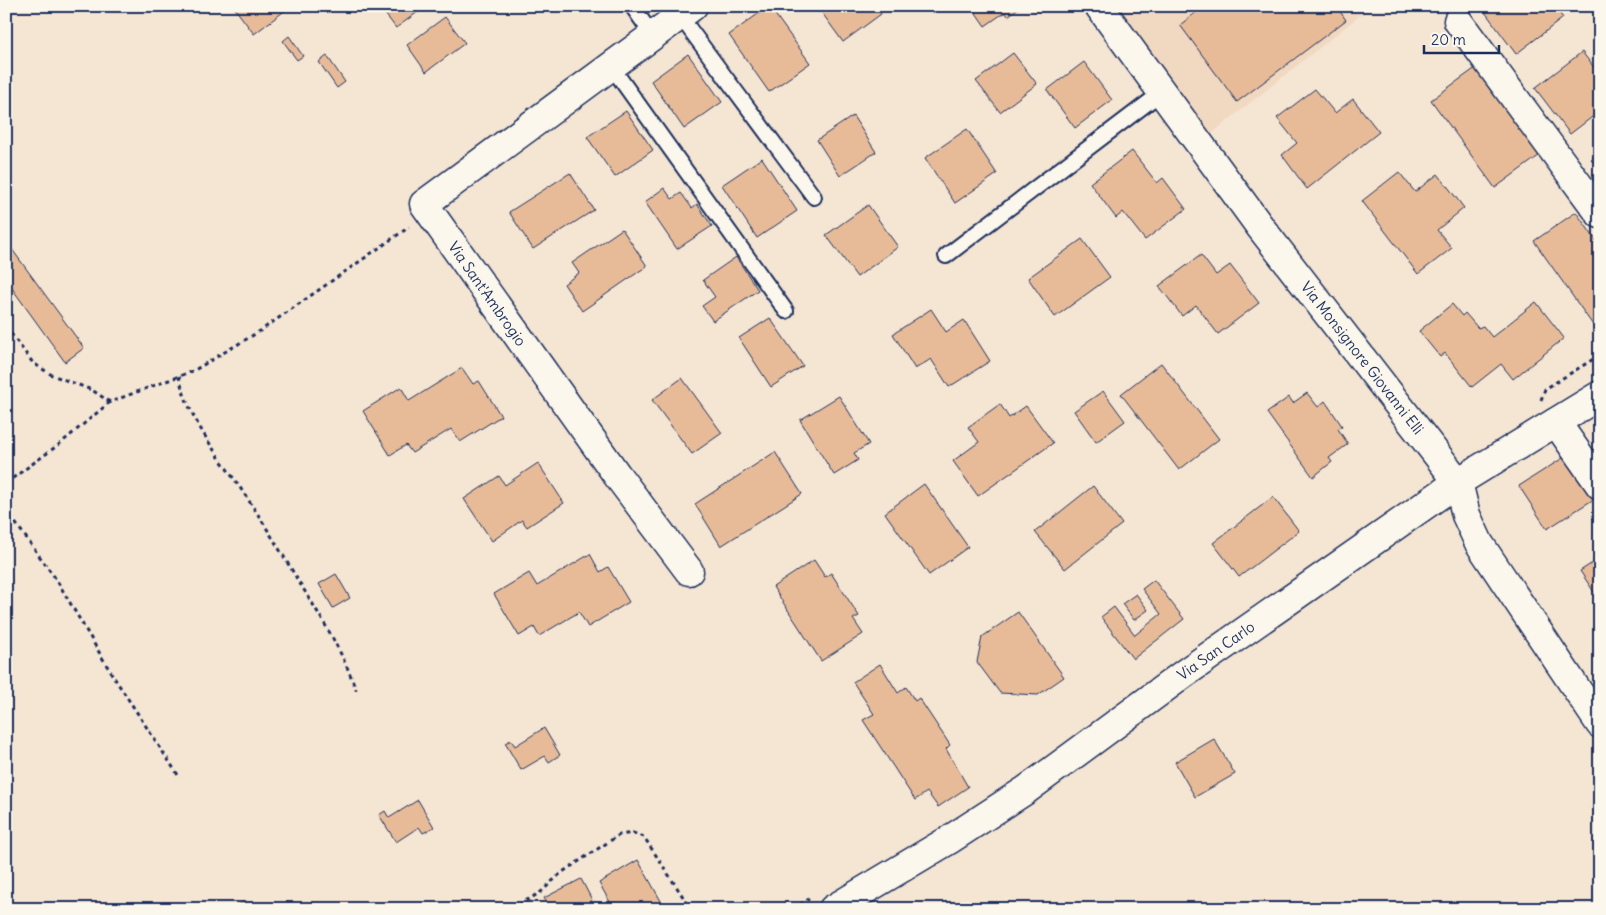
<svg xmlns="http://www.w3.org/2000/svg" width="1606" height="915" viewBox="0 0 1606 915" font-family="Delius,sans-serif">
<rect width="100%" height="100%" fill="#f5e5d3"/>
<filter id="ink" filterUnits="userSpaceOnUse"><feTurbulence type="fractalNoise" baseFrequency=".02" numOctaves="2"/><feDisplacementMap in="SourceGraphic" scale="10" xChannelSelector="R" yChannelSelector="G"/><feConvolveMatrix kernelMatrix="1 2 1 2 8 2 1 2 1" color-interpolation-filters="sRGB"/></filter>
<g filter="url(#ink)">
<path fill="#f1d8c1" d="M1118,6H1365L1368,9L1211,134Z"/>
<g fill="#e8bb98" stroke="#1b2f5e">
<path d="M233,6H291L254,34Z"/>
<path d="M379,6H426L396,28Z"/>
<path d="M769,6L810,63L769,92L729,35Z"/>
<path d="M817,6H876L881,14L843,42Z"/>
<path d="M971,6H1021L1008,16L1005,12L985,26Z"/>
<path d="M1204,6H1336L1346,20L1237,102L1180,25Z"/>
<path d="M1484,6H1554L1563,18L1516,54L1482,8Z"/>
<path d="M445,17L465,43L426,72L407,45Z"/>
<path d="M289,36L303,56L297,60L283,41Z"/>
<path d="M1582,52L1600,75V111L1570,134L1535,88Z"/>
<path d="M1013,53L1037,84L1000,112L976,81Z"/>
<path d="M688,54L722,102L684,129L651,81Z"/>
<path d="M327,56L345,82L337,88L319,62Z"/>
<path d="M1084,62L1112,100L1075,128L1047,90Z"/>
<path d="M1477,67L1540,155L1495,188L1431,100Z"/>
<path d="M1315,89L1335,113L1353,99L1379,132L1307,189L1282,155L1297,143L1277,118Z"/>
<path d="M626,111L653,150L615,177L587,137Z"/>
<path d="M853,116L876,152L840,176L817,140Z"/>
<path d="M967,129L997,174L955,203L925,158Z"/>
<path d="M1132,151L1157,183L1163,178L1186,209L1145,240L1123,212L1116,218L1090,183Z"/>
<path d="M1600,152V170L1591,159Z"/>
<path d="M762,158L797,211L757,238L722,185Z"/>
<path d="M1399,172L1415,192L1438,174L1464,208L1437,230L1452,248L1418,274L1362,201Z"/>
<path d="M570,173L594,210L533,249L509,212Z"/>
<path d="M664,188L672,199L681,193L692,208L697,204L712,226L677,249L645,202Z"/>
<path d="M868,205L898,247L857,277L826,235Z"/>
<path d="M1576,212L1600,246V324L1595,328L1534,241Z"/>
<path d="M622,229L647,266L582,311L564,284L579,273L572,263Z"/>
<path d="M1082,239L1110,277L1055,317L1028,278Z"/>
<path d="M6,241L84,348L65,362L6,280Z"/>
<path d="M1201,255L1216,275L1230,265L1259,303L1218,334L1196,305L1182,316L1159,286Z"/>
<path d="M736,257L758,290L713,321L702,306L715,297L703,280Z"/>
<path d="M1536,302L1564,338L1513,379L1501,364L1472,387L1445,353L1440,357L1419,331L1452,304L1462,316L1465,313L1478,328L1483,326L1492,337Z"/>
<path d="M931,309L946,332L964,320L990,361L949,387L931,359L915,369L893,334Z"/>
<path d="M770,318L803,366L771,387L739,338Z"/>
<path d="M1161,363L1219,439L1179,470L1121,394Z"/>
<path d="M462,368L473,384L479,381L501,416L460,442L451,429L412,453L406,445L390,455L363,411L401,387L409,401Z"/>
<path d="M682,378L722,433L692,454L652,400Z"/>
<path d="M1103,391L1125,421L1096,442L1074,411Z"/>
<path d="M1307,393L1318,407L1325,401L1342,426L1338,429L1348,444L1329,458L1332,462L1313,477L1267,413L1289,397L1293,403Z"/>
<path d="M839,396L869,444L854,453L858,460L834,475L800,420Z"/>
<path d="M1000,404L1009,418L1026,406L1053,443L978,496L953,461L979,442L968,427Z"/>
<path d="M775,452L802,494L721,546L695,504Z"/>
<path d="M1566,456L1594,499L1547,529L1519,486Z"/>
<path d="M538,463L564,503L527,527L522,520L492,541L464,499L499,476L505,485Z"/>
<path d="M924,484L968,547L929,575L885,513Z"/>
<path d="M1093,486L1122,524L1065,569L1035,532Z"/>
<path d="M1273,497L1299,531L1239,577L1213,543Z"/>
<path d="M590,554L600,572L608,567L629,602L588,627L579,612L539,636L534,627L519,636L494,594L529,573L537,586Z"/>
<path d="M1600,558V601L1580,571Z"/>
<path d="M814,560L825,577L831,573L859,616L853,619L863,634L821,661L773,587Z"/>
<path d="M336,574L350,598L333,608L319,584Z"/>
<path d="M1154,580L1184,619L1133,659L1101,617L1114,607L1135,635L1161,614L1142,589Z"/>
<path d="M1136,594L1148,610L1134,620L1122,604Z"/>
<path d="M1018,612L1064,677L1038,695L1000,693L977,662L982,637Z"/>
<path d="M880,664L898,693L906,687L915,701L919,698L950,745L946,749L968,787L938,807L927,792L915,800L863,720L874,714L853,682Z"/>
<path d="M544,728L560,755L549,762L545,756L521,770L505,743L511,740L515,746Z"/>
<path d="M1214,739L1235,774L1195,797L1175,762Z"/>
<path d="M418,800L434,827L423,833L419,827L396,842L379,815L385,811L389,818Z"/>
<path d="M638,860L661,901L647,909H614L599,883Z"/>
<path d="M581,879L592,900L576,909H550L544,898Z"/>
<path d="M243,902L247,909H232Z"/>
</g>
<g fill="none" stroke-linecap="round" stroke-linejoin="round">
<defs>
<g id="service">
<path d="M632,6L653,36"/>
<path d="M680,16L814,197"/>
<path d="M611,66L786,311"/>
<path d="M946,256L1162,92"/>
</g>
<g id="minor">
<path d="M1099,6L1261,228L1458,482L1466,515L1479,543L1600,724"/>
<path d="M1458,21L1600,214"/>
<path d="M1556,422L1600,485"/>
<path d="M689,571L617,475L424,204L693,6"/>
<path d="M833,909L949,840L1026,790L1185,673L1458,482L1600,395"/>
</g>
</defs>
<use href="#service" stroke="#1b2f5e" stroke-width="18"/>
<use href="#minor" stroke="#1b2f5e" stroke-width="31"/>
<g stroke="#1b2f5e" stroke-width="3" stroke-dasharray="4 4" stroke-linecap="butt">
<path d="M6,327L33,363L52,375L92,390L110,402"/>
<path d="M179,376C188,419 219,456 243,492C263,521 281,552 299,582C321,617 343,652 356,690"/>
<path d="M1541,400L1545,389L1600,355"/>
<path d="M6,483L61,443L110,402L193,371L260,331L409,227"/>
<path d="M6,510L56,579L113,676L178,775"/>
<path d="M512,909L541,892L561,873L619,835L633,833L644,837L691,909"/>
<path d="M793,909L809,899"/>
</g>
<use href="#service" stroke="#fbf7ec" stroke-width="14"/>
<use href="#minor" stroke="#fbf7ec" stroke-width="28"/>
</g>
</g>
<g text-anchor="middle" stroke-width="4.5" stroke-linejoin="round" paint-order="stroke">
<g font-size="15" fill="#1b2f5e" stroke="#fbf7ec">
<text transform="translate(487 294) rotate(55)" y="5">Via Sant'Ambrogio</text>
<text transform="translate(1362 358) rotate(52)" y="5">Via Monsignore Giovanni Elli</text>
<text transform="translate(1216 651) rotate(-35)" y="5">Via San Carlo</text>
</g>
</g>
<rect width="1606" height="915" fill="none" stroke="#fbf7ec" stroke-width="25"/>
<rect x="12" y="12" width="1581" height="890" fill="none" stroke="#1b2f5e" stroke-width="2" filter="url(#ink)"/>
<path d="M1424 45v8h75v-8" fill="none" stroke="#1b2f5e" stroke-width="2.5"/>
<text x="1431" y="45" font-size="15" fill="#1b2f5e" stroke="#fbf7ec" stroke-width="4" paint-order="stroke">20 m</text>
</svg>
